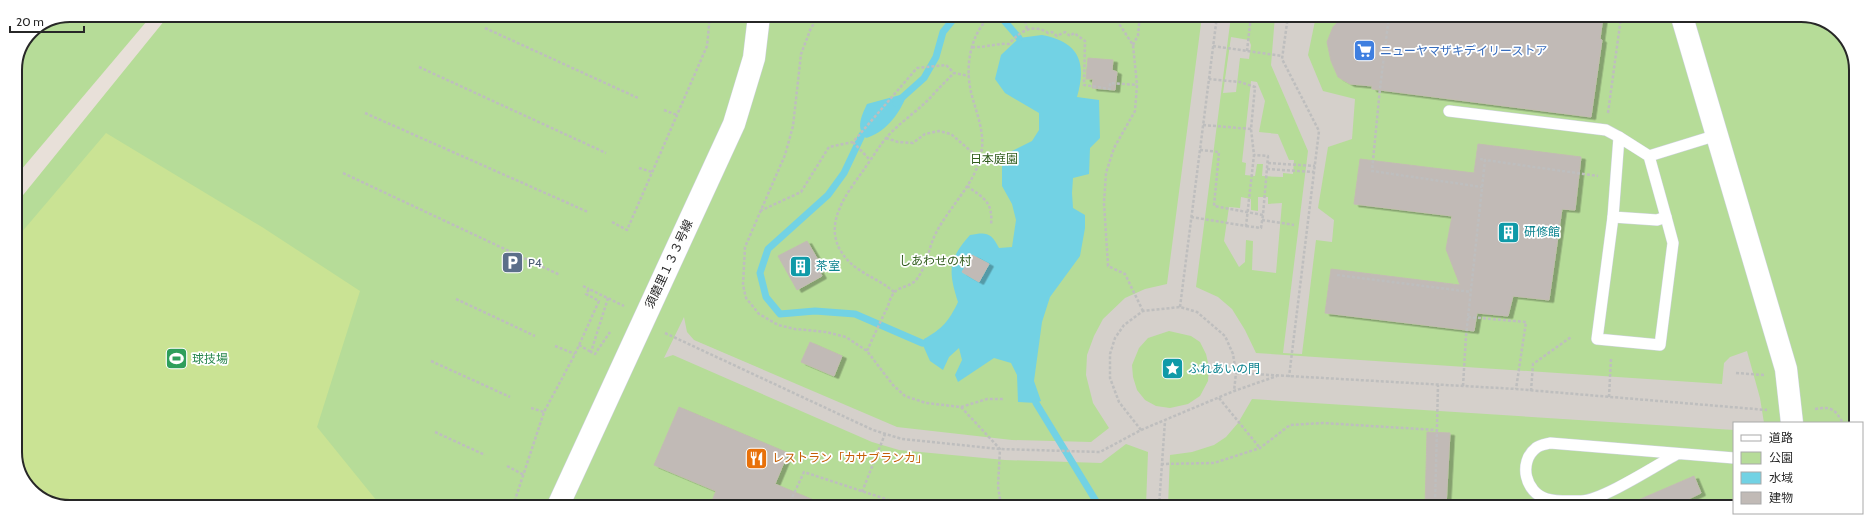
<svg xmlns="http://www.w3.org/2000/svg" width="1871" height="522" viewBox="0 0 1871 522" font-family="Cabin,'Noto Sans JP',sans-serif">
<defs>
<filter id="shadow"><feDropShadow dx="4.5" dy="2.5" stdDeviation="0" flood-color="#0004"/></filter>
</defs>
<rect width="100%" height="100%" fill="#e8e0d9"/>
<g fill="#b6dc98">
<path d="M70,15H152L15,177V70L31,31Z"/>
<path d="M169,15L1815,17L1843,34L1856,66L1854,423H1734V507L56,505L28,488L15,456V205Z"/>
</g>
<path fill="#cae394" d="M106,133L262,227L360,291L317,427L381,506L56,505L28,488L15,456V240Z"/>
<g fill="#d5d0cb" fill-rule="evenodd">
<path d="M1202,16H1231L1196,287L1218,297L1232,309L1245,330L1256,353L1722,384L1724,363L1730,357L1747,351L1760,398L1764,423H1734V430L1252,399L1238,423L1226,437L1214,445L1192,452L1170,455L1168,506H1146L1148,452L1126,444L1101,463L1005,460L899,450L872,442L673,355L664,358L684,317L687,332L694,340L897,427L1012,440L1091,442L1109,428L1093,403L1086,375L1087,355L1094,336L1103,319L1125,298L1145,289L1167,284ZM1169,331L1191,336L1200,342L1206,354L1209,367L1208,381L1200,396L1188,404L1170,408L1156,406L1145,400L1137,390L1133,377L1132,365L1139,348L1148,338Z"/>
<path d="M1275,16H1316L1308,55L1323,91L1355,99L1352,139L1328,147L1318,208L1334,220L1332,242L1316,240L1302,354L1283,353L1308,151L1271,65Z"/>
<path d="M1231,37L1249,40L1251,45L1249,59L1240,58L1236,92L1223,93Z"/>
<path d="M1251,81L1257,82L1265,101L1259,132L1278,134L1289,160H1294L1293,174L1283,173V177L1262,176L1263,164H1257L1255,176L1245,175L1246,163L1242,162Z"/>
<path d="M1241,197L1251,199V210L1258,211V197H1268V204L1282,203L1276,273L1252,270L1253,241L1246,240L1245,262L1239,267L1224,241L1229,207L1240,208Z"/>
</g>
<g fill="#72d2e4">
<path d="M1042,35C1079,42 1087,62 1077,97L1099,100L1100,138L1090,148L1089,174L1073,178L1072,193L1073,208L1085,215V228L1080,256L1050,297L1042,322L1034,381L1041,401L1036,403L1018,402L1017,375L1011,363L994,358L958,382L955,375L962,360L959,348L949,357L943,370L930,361L922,343L924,339C942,329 949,321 958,302C948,270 948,260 970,235C986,232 991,232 999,248L1012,247L1016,220L1012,204L1002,186V156L1032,141L1039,130V113L1005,93L995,79L1001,55L1019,38Z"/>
<path d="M900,95L905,99C898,116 884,133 866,138C855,128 862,115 867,104Z"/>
</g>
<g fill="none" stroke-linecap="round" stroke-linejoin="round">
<g stroke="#72d2e4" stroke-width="7">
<path d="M1000,16L1019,38"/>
<path d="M896,103L924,78L936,57L943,32L956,16"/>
<path d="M868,129L862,135L844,173L828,195L768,249L760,273L766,297L780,314L815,311L855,314L922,343"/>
<path d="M1036,403L1099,506"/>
</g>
</g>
<g fill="#c1bab6" stroke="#c3bcb3" filter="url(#shadow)">
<path d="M1344,16L1603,17L1600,39L1602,40L1591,117L1372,89V86L1350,84L1338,77L1331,61L1327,42L1333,27Z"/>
<path d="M1088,58L1113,60L1112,70L1117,72L1115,90L1092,88L1093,79H1086Z"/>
<path d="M1478,144L1581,157L1575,210L1562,209L1549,300L1513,296L1508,316L1477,313L1474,331L1325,313L1331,269L1460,285L1446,249L1452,216L1354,204L1360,159L1474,173Z"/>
<path d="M807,241L821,265L817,267L822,276L797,290L778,256Z"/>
<path d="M972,255L989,264L979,282L962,272Z"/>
<path d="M810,342L842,356L834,376L801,362Z"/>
<path d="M679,407L788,453L775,484L828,506H710L716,491L654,465Z"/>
<path d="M1427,432L1450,433L1446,507H1425Z"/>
<path d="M1694,476L1701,493L1672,507H1622Z"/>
</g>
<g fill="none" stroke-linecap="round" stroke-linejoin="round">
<defs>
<g id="lane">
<path d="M1449,111L1606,130L1619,137"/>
<path d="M1649,156L1619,137L1613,217L1657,220L1666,217L1649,156L1717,135"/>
<path d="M1613,217L1597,339L1660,345L1673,243L1666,217"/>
<path d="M1677,454C1655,466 1603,500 1581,501C1571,501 1556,502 1547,499C1525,493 1518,462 1536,448C1539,445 1546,444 1550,443L1734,458"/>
</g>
<g id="secondary">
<path d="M1682,17L1786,369L1792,423"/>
<path d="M558,506L734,124L754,58L759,16"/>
</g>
</defs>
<use href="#lane" stroke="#ced3df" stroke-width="12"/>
<use href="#secondary" stroke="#ced3df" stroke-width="23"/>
<g stroke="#bebebe" stroke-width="2.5" stroke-dasharray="3 2" stroke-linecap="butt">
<path d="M819,16L811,28L801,54L793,126L785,155L745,247L743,285L746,298L759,314L778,325L795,329L826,332L846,337L867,351L893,385L905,396L926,403L961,407L987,399H1004"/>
<path d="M1024,16L1027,29"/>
<path d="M1114,16L1133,45L1137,85L1135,111L1114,148L1106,173L1104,203L1108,266L1125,274L1143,311"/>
<path d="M1288,16L1282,59L1319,131L1289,377"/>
<path d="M1389,16L1380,88L1372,171L1482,187"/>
<path d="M485,28L638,98"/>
<path d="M1133,45L1138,35L1140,16"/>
<path d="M1213,46L1282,56"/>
<path d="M972,47C985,48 996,43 1009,44C1020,31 1033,23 1048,33L1052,32L1057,36L1065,32L1070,36L1074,33L1085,41L1084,85L1110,89V83L1137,85"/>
<path d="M1247,51L1251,16"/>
<path d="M419,67L606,153"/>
<path d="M664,110L677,115"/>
<path d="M365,113L588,212"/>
<path d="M1608,113L1621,17"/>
<path d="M1203,125L1251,129"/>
<path d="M886,138L898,142L913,143L925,134L939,131L951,134L980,159"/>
<path d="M853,142L870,160"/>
<path d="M1200,150L1219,152L1214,206L1263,215L1268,156L1254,155"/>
<path d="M1480,159L1485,160"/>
<path d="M1268,163L1315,166"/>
<path d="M639,168L652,172"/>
<path d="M1267,169L1314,172"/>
<path d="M343,173L560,275"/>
<path d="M967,186C985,199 993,202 991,225"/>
<path d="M760,211L801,192L829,147L853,142L917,68L946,65L954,73L969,76"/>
<path d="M1191,217L1246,226L1254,155L1251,129L1255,87L1240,82L1209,79"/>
<path d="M1262,220L1294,225"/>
<path d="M612,222L627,230L707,46L710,16"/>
<path d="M1246,226L1261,228L1263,215"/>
<path d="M1337,275L1471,292"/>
<path d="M583,286L589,289"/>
<path d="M894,292C877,277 855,273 842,253C822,223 848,192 865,168C872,158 878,148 886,138C898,124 915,113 929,99C937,90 945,82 954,73"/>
<path d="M608,298L591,352L595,354L610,332"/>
<path d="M456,299L535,336"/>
<path d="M1180,307L1217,16"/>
<path d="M1468,317L1526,322L1516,389"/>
<path d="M665,333L873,430L902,439L1000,449L1100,452L1141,430L1234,391L1277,376"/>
<path d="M579,345L591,352"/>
<path d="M555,346L575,354"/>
<path d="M867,351C873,337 880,323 886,310C889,305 890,297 894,293C898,287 909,287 915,281C927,268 928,249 935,235C950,204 978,183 982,148C984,129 975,109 971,92C965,66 970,35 990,16"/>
<path d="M431,361L510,397"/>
<path d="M1236,373L1516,389L1767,410"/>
<path d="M1736,373L1764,375"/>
<path d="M1463,386L1466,336L1485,160L1598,176"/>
<path d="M1531,391L1533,364L1571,337"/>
<path d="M1853,392L1854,395"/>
<path d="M1609,397L1611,358"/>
<path d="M1219,398L1260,448"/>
<path d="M961,407L1000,449L998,486L1001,506"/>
<path d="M531,408L544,412"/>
<path d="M1815,409C1831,406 1835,409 1843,423"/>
<path d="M1141,430L1119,402L1110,378V354L1115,338L1124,325L1143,311L1180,307L1197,312L1225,336L1233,354L1236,373L1234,391"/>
<path d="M435,432L485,455"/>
<path d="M1161,464L1214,463L1260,448L1290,425L1323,423L1436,430"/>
<path d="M507,466L524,475"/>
<path d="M862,492L885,434"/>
<path d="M589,504L594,506"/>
<path d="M513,506L544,412L575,354L599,301L586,294L589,289L624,306"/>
<path d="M788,506L804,472L907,506"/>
<path d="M1159,506L1165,421"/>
<path d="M1435,507L1438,385"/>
</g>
<use href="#lane" stroke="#fff" stroke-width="11"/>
<use href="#secondary" stroke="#fff" stroke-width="22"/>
</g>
<defs>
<symbol id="supermarket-square" viewBox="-11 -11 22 22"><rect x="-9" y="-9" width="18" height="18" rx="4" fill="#3f7fe0" stroke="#fff"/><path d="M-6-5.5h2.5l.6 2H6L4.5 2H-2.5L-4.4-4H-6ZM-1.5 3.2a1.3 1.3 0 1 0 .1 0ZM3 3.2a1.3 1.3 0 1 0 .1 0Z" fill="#fff"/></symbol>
<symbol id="building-square" viewBox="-11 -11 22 22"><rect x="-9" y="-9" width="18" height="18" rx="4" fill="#0f9aa8" stroke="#fff"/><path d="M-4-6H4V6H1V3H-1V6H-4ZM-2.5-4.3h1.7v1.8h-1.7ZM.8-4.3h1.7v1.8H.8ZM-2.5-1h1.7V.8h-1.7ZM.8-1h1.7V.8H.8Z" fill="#fff"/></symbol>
<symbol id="parking-square" viewBox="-11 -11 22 22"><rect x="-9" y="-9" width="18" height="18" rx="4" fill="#5c6f8a" stroke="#fff"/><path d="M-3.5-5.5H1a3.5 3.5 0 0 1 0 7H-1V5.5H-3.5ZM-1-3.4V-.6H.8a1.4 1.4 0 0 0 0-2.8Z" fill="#fff"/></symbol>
<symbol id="stadium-square" viewBox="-11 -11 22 22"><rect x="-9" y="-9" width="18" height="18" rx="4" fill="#2e9e5b" stroke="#fff"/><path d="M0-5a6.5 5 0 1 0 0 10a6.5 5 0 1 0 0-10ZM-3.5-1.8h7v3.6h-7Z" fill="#fff"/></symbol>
<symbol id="sight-square" viewBox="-11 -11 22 22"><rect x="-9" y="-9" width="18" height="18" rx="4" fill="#0f9aa8" stroke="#fff"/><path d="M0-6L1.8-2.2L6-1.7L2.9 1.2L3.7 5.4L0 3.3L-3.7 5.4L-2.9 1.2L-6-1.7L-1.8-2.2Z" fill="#fff"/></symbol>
<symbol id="restaurant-square" viewBox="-11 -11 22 22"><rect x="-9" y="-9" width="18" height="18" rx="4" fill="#e8710a" stroke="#fff"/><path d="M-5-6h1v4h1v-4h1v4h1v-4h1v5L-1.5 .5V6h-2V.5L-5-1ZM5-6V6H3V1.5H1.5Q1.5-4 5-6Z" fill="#fff"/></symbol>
</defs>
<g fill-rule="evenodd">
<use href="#supermarket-square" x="1352" y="38" width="25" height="25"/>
<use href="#building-square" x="1496" y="220" width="25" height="25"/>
<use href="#parking-square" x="500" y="250" width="25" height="25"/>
<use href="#building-square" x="788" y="254" width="25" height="25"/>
<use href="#stadium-square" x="164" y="346" width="25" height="25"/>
<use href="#sight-square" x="1160" y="356" width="25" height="25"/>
<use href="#restaurant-square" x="744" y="446" width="25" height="25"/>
</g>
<g text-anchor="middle" stroke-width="3.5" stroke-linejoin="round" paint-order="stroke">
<g font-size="12" fill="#366cbe" stroke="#fff" text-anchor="start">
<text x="1380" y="55">ニューヤマザキデイリーストア</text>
</g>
<g font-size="12" fill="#315d1e" stroke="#fff">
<text x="994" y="163">日本庭園</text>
<text x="935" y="265">しあわせの村</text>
</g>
<g font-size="12" fill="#0d838f" stroke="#fff" text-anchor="start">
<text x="1524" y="236">研修館</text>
<text x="816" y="270">茶室</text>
<text x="1188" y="373">ふれあいの門</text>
</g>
<g font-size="12" fill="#4e5e75" stroke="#fff" text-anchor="start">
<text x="528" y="267">P4</text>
</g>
<g font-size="12" fill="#272727" stroke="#fff">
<text transform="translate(669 264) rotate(-65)" y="4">須磨里１３３号線</text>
</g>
<g font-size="12" fill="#27864d" stroke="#fff" text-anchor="start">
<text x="192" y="363">球技場</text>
</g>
<g font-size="12" fill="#c56008" stroke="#fff" text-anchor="start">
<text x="772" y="462">レストラン「カサブランカ」</text>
</g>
</g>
<path d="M0 0H1871V522H0ZM70 22H1801A48 48 0 0 1 1849 70V452A48 48 0 0 1 1801 500H70A48 48 0 0 1 22 452V70A48 48 0 0 1 70 22Z" fill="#fff" fill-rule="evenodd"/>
<path fill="none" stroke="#272727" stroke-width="2" d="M70 22H1801A48 48 0 0 1 1849 70V452A48 48 0 0 1 1801 500H70A48 48 0 0 1 22 452V70A48 48 0 0 1 70 22Z"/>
<rect x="1733" y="422" width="130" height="92" fill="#ffffff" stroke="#a9a9a9"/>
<rect x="1741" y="435" width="20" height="6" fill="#ffffff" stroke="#a9a9a9"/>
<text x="1769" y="442" font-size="12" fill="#272727">道路</text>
<rect x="1741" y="452" width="20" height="12" fill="#b6dc98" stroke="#a9a9a9"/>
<text x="1769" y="462" font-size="12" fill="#272727">公園</text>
<rect x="1741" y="472" width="20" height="12" fill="#72d2e4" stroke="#a9a9a9"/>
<text x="1769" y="482" font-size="12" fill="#272727">水域</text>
<rect x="1741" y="492" width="20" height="12" fill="#c1bab6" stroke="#a9a9a9"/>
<text x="1769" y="502" font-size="12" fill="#272727">建物</text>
<path d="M10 26v6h74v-6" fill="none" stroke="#272727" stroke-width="2"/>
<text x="16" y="26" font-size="12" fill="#272727" stroke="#ffffff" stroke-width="3" paint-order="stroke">20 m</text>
</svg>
